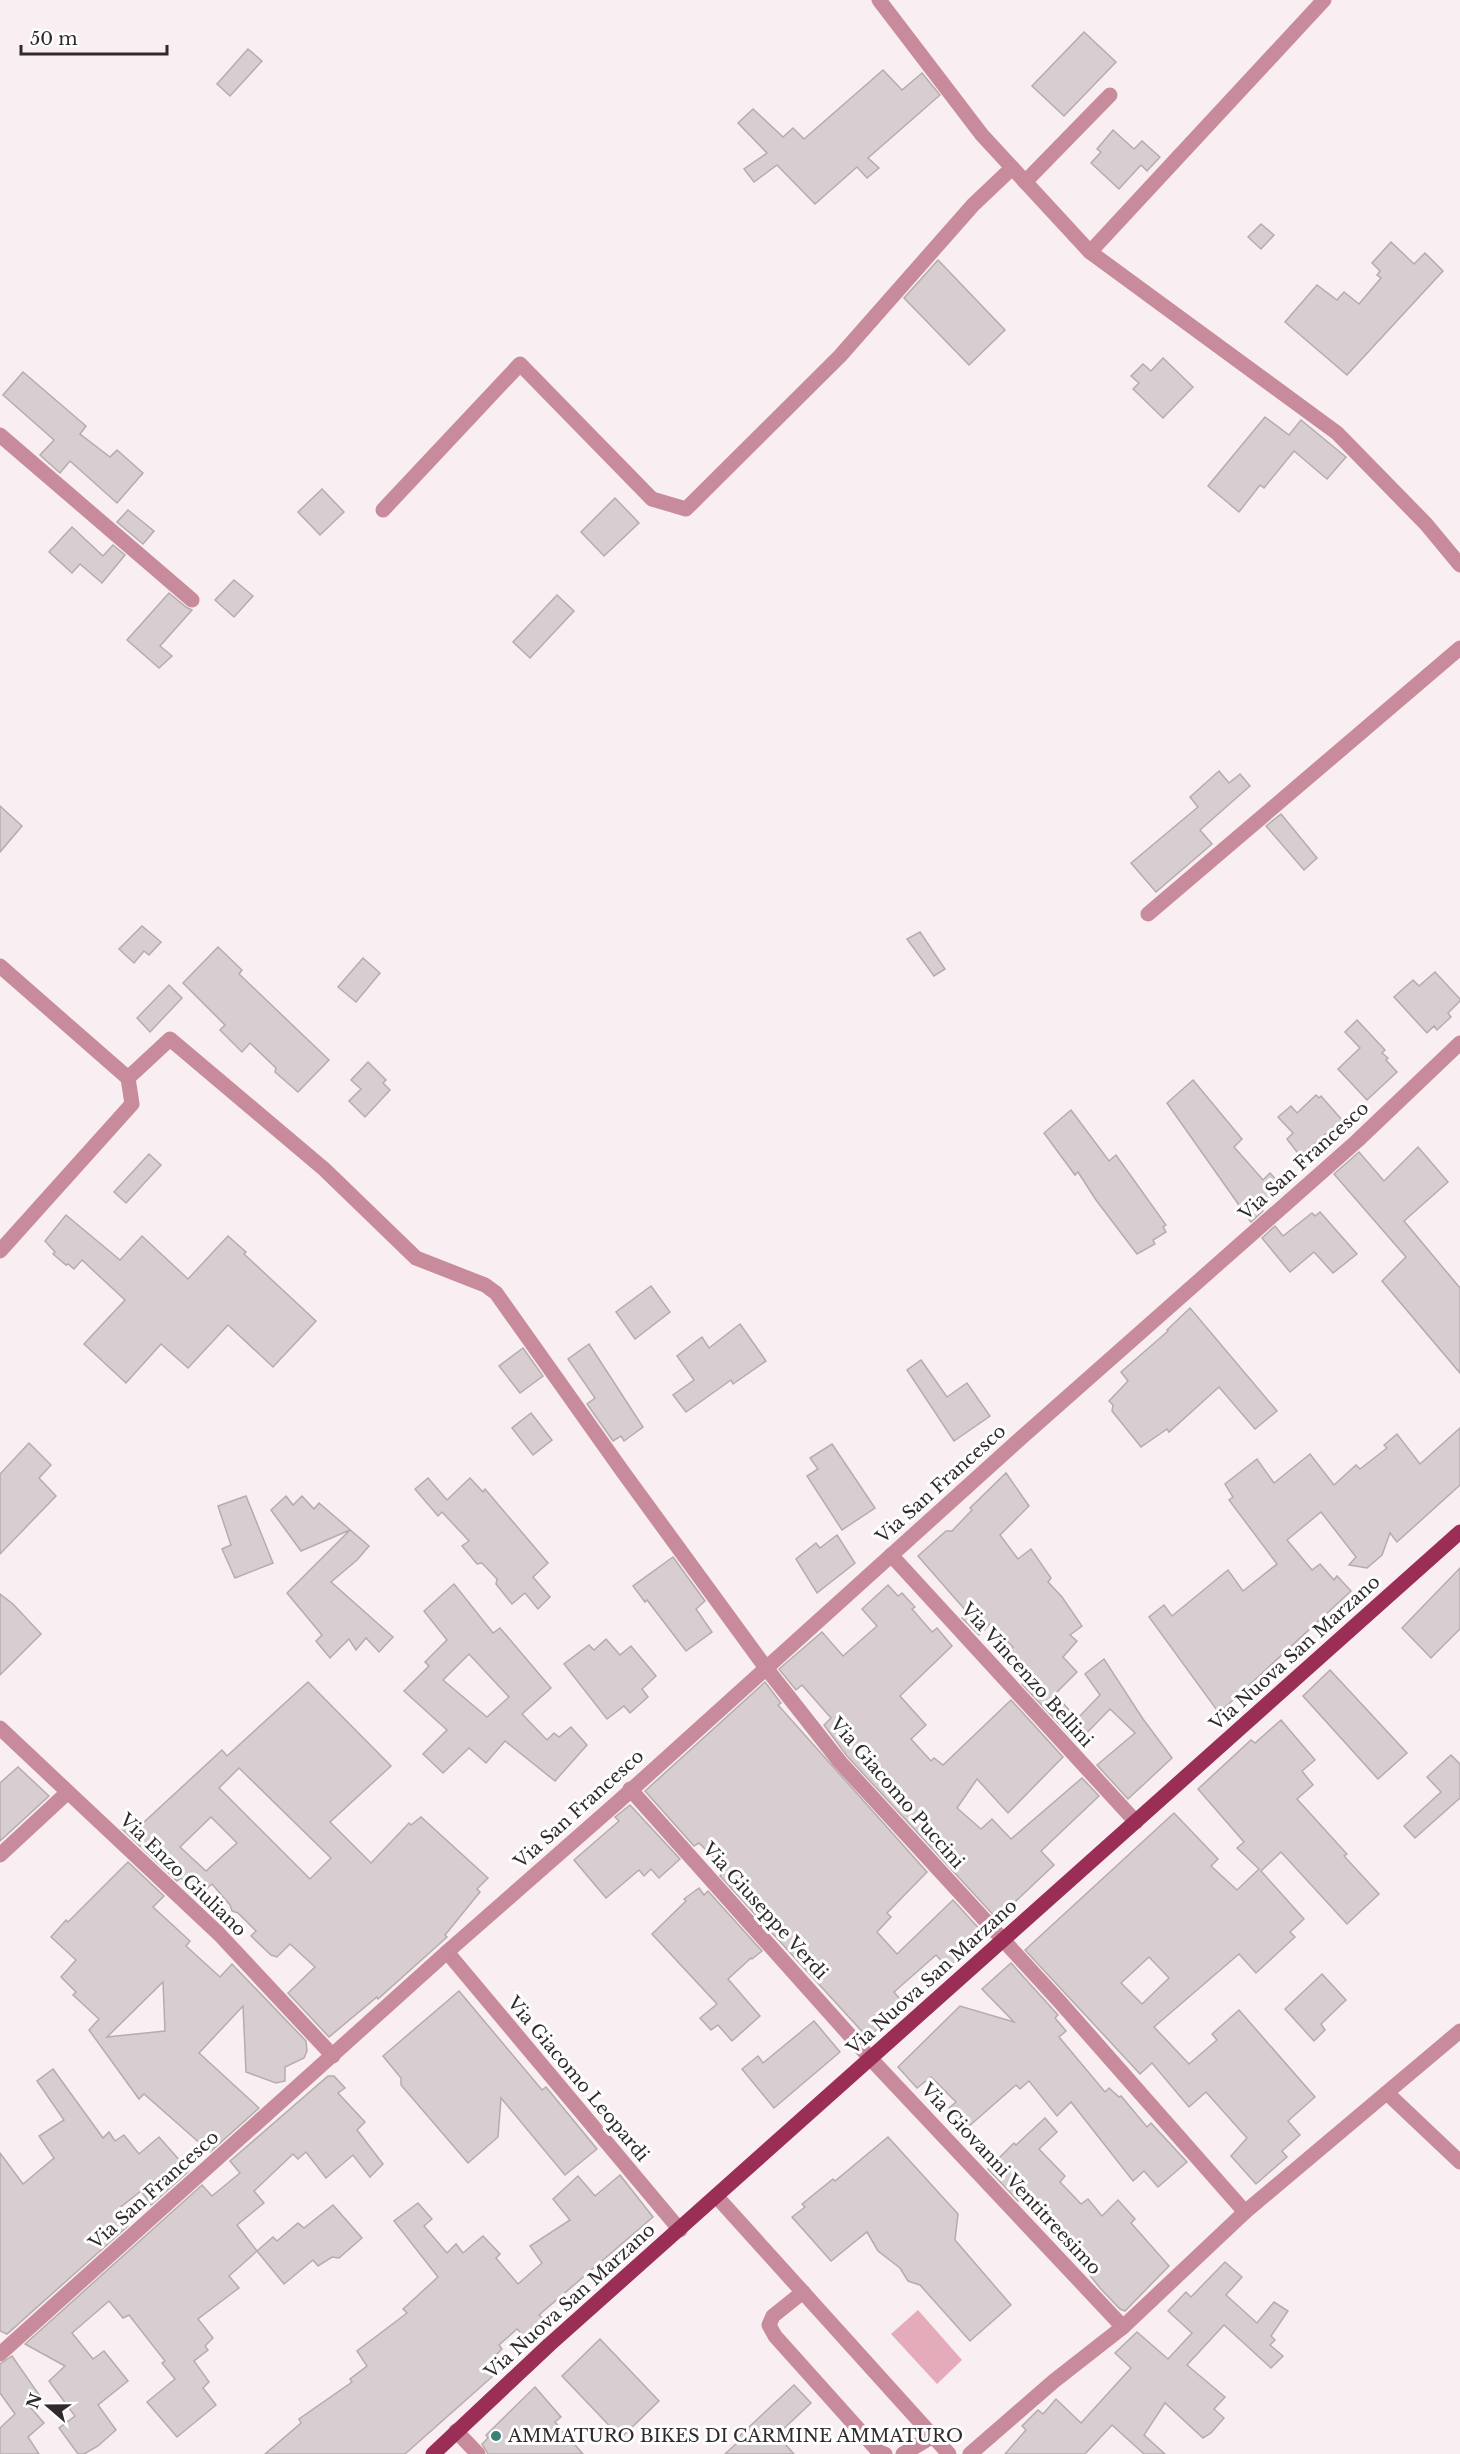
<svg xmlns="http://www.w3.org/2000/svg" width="1460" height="2454" viewBox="0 0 1460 2454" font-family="'Libre Baskerville',serif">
<rect width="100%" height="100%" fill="#f9eef1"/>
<path fill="#e4acba" d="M918,2310L962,2360L937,2384L891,2334Z"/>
<g fill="#d8ced1" stroke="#b6acae" stroke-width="1.5" fill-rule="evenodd">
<path d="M1084,32L1116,62L1064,116L1032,86Z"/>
<path d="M248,49L262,61L230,96L217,84Z"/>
<path d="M883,70L902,90L922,73L940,95L868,158L879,168L867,178L857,167L815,204L777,165L754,182L744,169L767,153L738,123L753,109L783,137L793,128L804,139Z"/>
<path d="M1113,130L1134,149L1142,141L1160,157L1147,171L1141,165L1119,189L1091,163L1101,152L1097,149Z"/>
<path d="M1261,224L1274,235L1261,249L1248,237Z"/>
<path d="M1391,242L1414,264L1425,253L1443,271L1347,375L1285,322L1317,285L1337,300L1344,292L1359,304L1381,278L1377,275L1380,271L1372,263Z"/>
<path d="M938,260L1005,330L969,365L904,298Z"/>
<path d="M1163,358L1193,387L1163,418L1133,389L1139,383L1131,376L1143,364L1151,371Z"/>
<path d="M23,372L86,426L80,434L110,457L117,450L143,473L117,503L70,461L60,473L40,455L54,440L3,395Z"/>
<path d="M1265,417L1289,435L1301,420L1346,457L1327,479L1294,451L1264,488L1260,485L1239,512L1208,486Z"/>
<path d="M322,489L344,512L320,535L298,512Z"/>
<path d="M615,498L639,523L604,556L581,532Z"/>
<path d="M128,510L154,531L143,544L117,522Z"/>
<path d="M72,527L103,556L113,545L125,555L102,583L80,564L72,573L49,552Z"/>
<path d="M234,580L253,596L234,617L215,600Z"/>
<path d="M169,593L186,607L192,610L160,646L172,656L159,668L127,640Z"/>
<path d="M557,595L574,611L530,658L513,642Z"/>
<path d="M1219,771L1229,783L1240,774L1250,786L1200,830L1212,844L1156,892L1131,863L1198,807L1190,797Z"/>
<path d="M0,806L22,826L0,852Z"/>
<path d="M1281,814L1317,858L1304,870L1266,826Z"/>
<path d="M142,926L161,942L149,955L144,951L134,963L119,949Z"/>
<path d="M920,932L945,969L934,976L907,939Z"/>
<path d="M218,947L242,970L239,974L329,1060L298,1092L275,1072L276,1068L250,1043L242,1052L220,1030L225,1025L183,983Z"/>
<path d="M363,958L380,973L356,1002L338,987Z"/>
<path d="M1435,972L1460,999V1001L1448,1013L1451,1017L1437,1030L1434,1026L1427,1033L1394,997L1413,980L1419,986Z"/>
<path d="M169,985L182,998L150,1032L137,1018Z"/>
<path d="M1357,1020L1385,1050L1382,1053L1388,1058L1386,1060L1397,1072L1367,1100L1338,1069L1360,1048L1345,1032Z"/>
<path d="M368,1062L386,1080L383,1083L390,1090L365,1117L349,1101L361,1089L351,1080Z"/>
<path d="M1193,1080L1242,1139L1234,1147L1263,1180L1270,1173L1281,1185L1260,1208L1263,1211L1251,1222L1167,1103Z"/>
<path d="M1316,1095L1319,1098L1321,1096L1342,1120L1300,1156L1287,1139L1293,1133L1278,1117L1291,1106L1297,1113Z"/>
<path d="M1071,1110L1109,1161L1116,1155L1166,1225L1163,1227L1166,1232L1153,1240L1155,1244L1137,1254L1096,1200L1078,1172L1075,1175L1044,1133Z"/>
<path d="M1418,1147L1448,1182L1404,1221L1460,1288V1373L1382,1281L1406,1257L1334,1174L1359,1152L1384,1181Z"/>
<path d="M149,1154L161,1165L126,1203L114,1192Z"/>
<path d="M1320,1212L1357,1254L1333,1273L1314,1252L1290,1272L1262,1238L1275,1226L1283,1236L1312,1213L1315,1216Z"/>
<path d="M66,1215L120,1260L142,1236L188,1279L228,1236L246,1252L244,1254L316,1321L273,1367L228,1325L188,1368L161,1344L126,1383L84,1344L125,1300L82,1260L74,1269L68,1264L66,1265L53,1254L55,1252L45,1241Z"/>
<path d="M651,1286L670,1312L635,1339L616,1312Z"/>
<path d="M1190,1308L1277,1411L1255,1429L1219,1387L1169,1432L1167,1429L1141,1447L1112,1411L1113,1405L1109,1401L1128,1381L1121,1372L1168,1331L1167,1330Z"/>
<path d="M740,1324L766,1361L733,1384L731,1380L686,1412L673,1395L694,1380L677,1356L702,1337L709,1348Z"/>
<path d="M589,1344L643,1427L624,1441L621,1436L613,1441L587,1404L595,1398L568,1359Z"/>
<path d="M523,1348L543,1376L520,1393L499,1366Z"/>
<path d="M921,1360L947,1397L967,1383L990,1416L954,1441L907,1370Z"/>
<path d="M531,1413L552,1440L533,1455L512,1428Z"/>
<path d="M1460,1428V1485L1397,1542L1390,1533L1382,1555L1367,1568L1349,1565L1356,1557L1321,1512L1287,1540L1312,1570L1320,1564L1334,1580L1337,1576L1351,1591L1219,1713L1149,1617L1164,1605L1172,1616L1228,1570L1243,1591L1277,1564L1229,1500L1233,1497L1225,1484L1257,1459L1274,1483L1310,1454L1334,1485L1356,1465L1360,1469L1387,1448L1384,1445L1397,1434L1420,1464Z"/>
<path d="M29,1443L51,1465L39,1478L56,1496L0,1554V1474Z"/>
<path d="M832,1444L875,1508L842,1530L807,1476L818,1469L810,1458Z"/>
<path d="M1006,1473L1029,1506L1000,1535L1018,1559L1031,1549L1051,1578L1048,1582L1062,1597L1082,1626L1070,1635L1077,1641L1063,1657L1077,1672L1055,1694L1077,1719L1100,1695L1085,1674L1104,1659L1143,1719L1172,1758L1128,1799L1097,1765L1135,1733L1110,1709L1077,1743L1022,1684L1026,1681L1003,1657L1013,1647L990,1624L979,1635L962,1618L967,1612L918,1556L946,1531H952L972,1510L970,1508Z"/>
<path d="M428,1478L447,1500L470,1478L483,1492L485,1489L548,1563L533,1577L550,1597L538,1609L525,1593L512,1604L496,1584L497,1579L482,1563L477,1564L462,1546L469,1541L442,1512L438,1516L415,1489Z"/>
<path d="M246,1496L273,1563L235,1578L222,1549L231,1545L218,1506Z"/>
<path d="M286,1496L293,1505L302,1496L314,1509L319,1503L369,1546L357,1560L331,1582L393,1637L379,1652L366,1638L356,1650L349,1639L330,1658L316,1641L322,1635L287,1593L350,1530L301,1551L271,1510Z"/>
<path d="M837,1535L855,1563L817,1593L796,1559L816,1543L820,1548Z"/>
<path d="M673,1557L705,1601L696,1609L712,1632L686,1651L647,1600L645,1602L633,1586Z"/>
<path d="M1460,1568V1629L1431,1658L1402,1628Z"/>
<path d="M454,1584L493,1633L500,1628L551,1688L522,1714L547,1740L554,1733L559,1737L571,1727L587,1745L555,1781L505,1741L486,1763L469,1748L443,1773L423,1754L447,1730L404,1691L429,1666L425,1662L447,1640L424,1611ZM469,1654L509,1697L487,1717L443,1680Z"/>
<path d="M888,1585L898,1596L902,1593L915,1607L912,1609L932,1632L937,1628L952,1646L900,1696L926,1725L911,1739L931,1761L934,1758L943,1765L1011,1700L1063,1757L1008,1813L977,1779L957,1808L981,1829L992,1819L1011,1839L1082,1778L1099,1796L1041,1851L1054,1865L997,1919L847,1756L824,1725L831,1718L802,1685L796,1690L779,1669L822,1632L843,1656L877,1626L862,1609Z"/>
<path d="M0,1594L13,1604L41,1634L0,1675Z"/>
<path d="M606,1639L620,1655L631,1646L656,1676L642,1689L648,1697L630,1713L624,1706L607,1719L564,1664L589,1645L594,1650Z"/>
<path d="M1330,1670L1407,1753L1378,1779L1303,1696Z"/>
<path d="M308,1682L391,1766L330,1822L371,1863L409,1823L411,1825L421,1817L488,1878L477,1889L480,1892L445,1935L447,1937L378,1999L377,1997L329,2037L288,1993L315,1967L290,1944L277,1957L271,1955L251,1936L256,1931L238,1913L232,1911L230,1905L212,1884L198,1896L181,1878L177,1881L122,1829L135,1815L143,1823L222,1750L227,1756ZM239,1768L331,1858L310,1879L219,1788ZM211,1817L237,1843L206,1871L180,1847Z"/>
<path d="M765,1682L781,1703L778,1705L927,1872L887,1913L891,1917L877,1932L897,1954L953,1900L984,1934L948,1968L936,1955L894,1992L904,2004L868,2038L720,1876L729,1865L713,1857L699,1843L694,1846L645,1791Z"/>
<path d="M1281,1720L1315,1760L1302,1771L1313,1785L1297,1799L1347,1854L1344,1856L1379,1894L1347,1924L1281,1852L1261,1871L1304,1919L1290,1932L1295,1937L1256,1973L1239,1954L1154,2027L1189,2064L1217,2040L1212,2034L1239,2010L1315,2097L1288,2121L1300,2135L1282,2151L1287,2157L1256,2184L1231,2156L1247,2138L1206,2092L1189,2107L1152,2063L1140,2074L1025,1950L1174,1813L1218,1859L1211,1866L1237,1890L1259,1869L1237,1848L1244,1842L1198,1789L1251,1740L1255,1743ZM1149,1957L1169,1978L1142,2004L1121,1983Z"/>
<path d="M1451,1755L1460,1764V1798L1415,1838L1404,1826L1441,1792L1427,1777Z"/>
<path d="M18,1767L49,1796L0,1841V1783Z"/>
<path d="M630,1805L680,1859L659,1878L651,1869L644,1876L639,1870L606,1898L574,1860L619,1821L615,1817Z"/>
<path d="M128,1862L164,1896L153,1907L190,1941L186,1946L220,1977L232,1964L306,2041L307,2051L304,2058L285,2067V2081L276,2083L246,2072L243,2006L199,2053L259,2108L210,2152L144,2094L139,2099L89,2030L99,2019L73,1995L76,1992L61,1977L76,1960L51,1937L66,1920L68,1922ZM163,1982L165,2031L107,2037Z"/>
<path d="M699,1888L704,1895L708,1891L762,1951L752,1959L751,1958L728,1979L760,2016L732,2041L718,2025L711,2030L700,2018L717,2004L652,1934L686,1901L684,1899Z"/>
<path d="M1011,1963L1058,2015L1055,2018L1066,2031L1059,2037L1105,2092L1109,2088L1119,2097L1121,2096L1147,2127L1151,2123L1187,2162L1158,2187L1144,2171L1133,2181L1071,2102L1057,2116L1029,2081L1020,2089L1016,2085L968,2127L949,2108L956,2102L931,2077L917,2088L898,2067L960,2006L1014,2022L982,1989Z"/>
<path d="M1322,1974L1346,2000L1321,2024L1325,2030L1314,2041L1285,2009Z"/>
<path d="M459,1991L542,2090L546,2087L597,2149L565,2175L501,2098L498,2137L468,2163L401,2085V2078L383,2056Z"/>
<path d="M814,2021L840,2052L774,2108L742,2069L758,2056L763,2063Z"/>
<path d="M53,2069L103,2138L109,2132L115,2141L124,2135L139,2154L159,2137L189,2171L151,2205L141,2191L117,2210L128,2226L7,2334L0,2331V2153L23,2184L54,2158L39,2136L64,2120L37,2081Z"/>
<path d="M328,2076H334L345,2088L338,2093L365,2122L357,2130L383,2164L370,2177L353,2155L326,2178L306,2152L298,2159L293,2154L254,2191L264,2203L237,2225L257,2251L229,2276L239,2288L198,2319L213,2338L205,2346L208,2350L194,2361L209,2382L203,2388L216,2405L177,2437L147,2402L175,2379L162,2363L165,2361L129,2315L123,2318L109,2301L72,2333L93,2359L104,2351L128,2381L98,2405L116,2430L98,2446L84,2454H78L59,2428L75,2416L49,2381L65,2366L25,2344L202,2185L212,2196L240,2173L230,2161Z"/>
<path d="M1045,2118L1057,2132L1039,2149L1065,2176L1060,2182L1081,2204L1088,2199L1102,2216L1118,2200L1135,2219L1131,2223L1169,2266L1125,2311L1120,2309L1100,2288L1088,2273L1089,2271L1021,2197L1018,2201L988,2169L1014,2143L1016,2145Z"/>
<path d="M888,2137L958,2214L955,2240L1011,2305L970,2341L920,2285L908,2281L900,2268L878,2251L867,2232L831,2261L792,2217L805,2207L802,2204L833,2179L835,2181Z"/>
<path d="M620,2175L653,2217L539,2315L544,2319L524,2336L517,2329L499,2345L502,2349L494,2357L502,2368L405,2454H265L301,2423L299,2419L352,2382L350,2379L367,2366L357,2351L407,2313L403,2309L438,2277L394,2221L418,2203L432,2219L424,2226L447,2253L456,2244L463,2253L483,2236L500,2254L496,2258L518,2284L542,2263L530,2246L570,2220L553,2199L578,2176L595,2196Z"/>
<path d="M333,2205L362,2238L339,2258L332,2257L318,2266L313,2260L284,2284L257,2251L273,2237L277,2241L298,2223L304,2228Z"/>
<path d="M1225,2262L1242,2277L1226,2295L1257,2323L1274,2302L1288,2311L1271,2336L1275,2340L1270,2345L1283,2356L1271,2368L1224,2325L1187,2365L1225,2397L1214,2409L1224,2418L1211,2433L1203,2438L1165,2403L1144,2435L1165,2454H1144L1112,2425L1085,2454H1005L1026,2430L1022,2426L1038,2410L1043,2414L1056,2399L1081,2423L1131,2368L1115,2353L1137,2332L1168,2359L1192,2333L1168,2311L1186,2292L1191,2297Z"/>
<path d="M600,2339L659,2401L621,2438L562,2376Z"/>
<path d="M12,2356L42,2399L31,2408L44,2423L28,2437L39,2454H0V2428L15,2414L0,2393V2364Z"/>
<path d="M794,2385L811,2403L777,2435L794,2454H725L738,2442L736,2439Z"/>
<path d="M535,2387L561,2417L555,2422L583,2454H488L482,2444L488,2438L486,2435Z"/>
</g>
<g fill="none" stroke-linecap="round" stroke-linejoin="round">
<g stroke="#c88b9b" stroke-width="15">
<path d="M879,0L982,135L1090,252L1337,433L1426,524L1460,565"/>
<path d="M1025,182L1110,95"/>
<path d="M1090,252L1324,0"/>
<path d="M0,435L192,600"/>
<path d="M383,510L520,364L652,499L686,509L840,356L973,205L1012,168"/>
<path d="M1148,914L1460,648"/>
<path d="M0,966L128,1078L132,1104L0,1251"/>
<path d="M128,1078L170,1039L324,1169L416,1258L485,1285L496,1293L623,1472L766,1668L840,1762L1060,2002L1245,2212"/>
<path d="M891,1555L1136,1822"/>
<path d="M0,1728L219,1934L333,2056"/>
<path d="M630,1789L870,2058L1123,2327"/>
<path d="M0,1855L68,1792"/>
<path d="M447,1952L680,2230"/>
<path d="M1387,2093L1460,2162"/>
<path d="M717,2197L949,2454"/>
<path d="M803,2292L773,2316L769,2325L775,2336L879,2452L885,2454"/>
<path d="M0,2354L447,1952L619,1801L1021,1438L1357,1141L1460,1043"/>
<path d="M456,2431L478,2454"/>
<path d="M903,2454L933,2436"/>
<path d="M970,2454L1054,2381L1123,2327L1245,2212L1460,2031"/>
</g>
<path stroke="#9a2e56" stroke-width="15" d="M433,2454L549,2345L1460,1532"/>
</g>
<circle fill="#3c8176" stroke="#fefefe" stroke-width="2" cx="496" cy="2436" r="6"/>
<g text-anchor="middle" stroke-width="6" stroke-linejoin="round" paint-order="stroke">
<g font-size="18" fill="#2f2b2c" stroke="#fefefe">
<text transform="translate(1304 1161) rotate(-42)" y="6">Via San Francesco</text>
<text transform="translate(941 1484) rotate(-42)" y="6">Via San Francesco</text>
<text transform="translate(1295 1653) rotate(-42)" y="6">Via Nuova San Marzano</text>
<text transform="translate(1027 1675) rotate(48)" y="6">Via Vincenzo Bellini</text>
<text transform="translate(897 1793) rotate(49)" y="6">Via Giacomo Puccini</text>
<text transform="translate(579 1809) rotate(-42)" y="6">Via San Francesco</text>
<text transform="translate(183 1875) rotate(44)" y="6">Via Enzo Giuliano</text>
<text transform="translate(765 1911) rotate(48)" y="6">Via Giuseppe Verdi</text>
<text transform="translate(932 1977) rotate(-42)" y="6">Via Nuova San Marzano</text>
<text transform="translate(578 2079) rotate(50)" y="6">Via Giacomo Leopardi</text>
<text transform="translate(1011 2179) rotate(47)" y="6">Via Giovanni Ventitreesimo</text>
<text transform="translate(154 2190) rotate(-42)" y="6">Via San Francesco</text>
<text transform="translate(570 2301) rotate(-42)" y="6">Via Nuova San Marzano</text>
</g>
<g font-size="18" fill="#2f2b2c" stroke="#fefefe" text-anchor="start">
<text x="508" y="2442">AMMATURO BIKES DI CARMINE AMMATURO</text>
</g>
</g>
<g transform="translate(48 2406) rotate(290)" stroke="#fefefe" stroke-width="4.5" paint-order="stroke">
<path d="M0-4.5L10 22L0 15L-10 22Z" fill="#2f2b2c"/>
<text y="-9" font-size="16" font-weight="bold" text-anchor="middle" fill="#2f2b2c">N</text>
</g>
<path d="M21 45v9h146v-9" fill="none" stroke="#2f2b2c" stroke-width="3"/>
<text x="30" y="45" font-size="18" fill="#2f2b2c" stroke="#fefefe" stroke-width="4.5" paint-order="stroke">50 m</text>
</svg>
